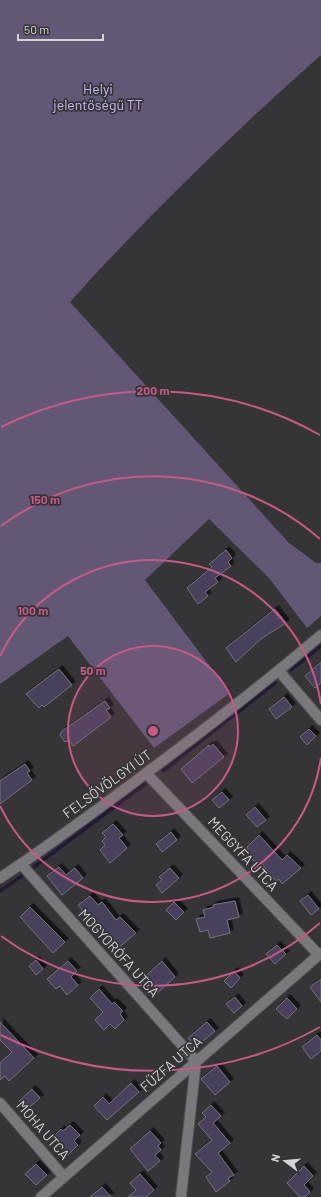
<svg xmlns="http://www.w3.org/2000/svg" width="321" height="1197" viewBox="0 0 321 1197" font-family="Barlow,sans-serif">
<defs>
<filter id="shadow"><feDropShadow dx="3.5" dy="-3.5" stdDeviation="0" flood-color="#0009"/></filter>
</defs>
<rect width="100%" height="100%" fill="#353437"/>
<path fill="#625876" d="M0,0H321V55C233,133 148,215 70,302L288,542L316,563H321V616L307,628L269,578L209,519L145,580L230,693L154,748L68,636L0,684Z"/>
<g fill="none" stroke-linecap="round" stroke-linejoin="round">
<g stroke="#221933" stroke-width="3.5">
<path d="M291,670L321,646"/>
<path d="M163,771L275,683"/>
<path d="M34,867L145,784"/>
<path d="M0,891L22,876"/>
</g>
</g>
<g fill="#483f5b" stroke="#747377" filter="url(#shadow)">
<path d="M226,550L232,558L228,562L231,566L215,578L218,582L205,592L208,596L198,604L187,588L212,567L209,564Z"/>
<path d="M275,609L286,623L262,638L236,662L226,648Z"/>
<path d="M321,662V683L315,688L305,676Z"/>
<path d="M59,669L72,685L44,707L42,705L39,708L26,694Z"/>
<path d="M284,697L292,707L276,719L269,709Z"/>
<path d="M105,701L110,708L106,710L111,717L73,746L69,740L65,742L60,735L62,731Z"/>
<path d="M309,729L316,736L307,745L300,737Z"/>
<path d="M213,744L224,757L192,783L181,769L209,745L210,747Z"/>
<path d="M25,764L30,771L27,773L32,780L0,804V781Z"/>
<path d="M222,792L229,800L219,808L212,800Z"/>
<path d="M255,807L266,820L257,827L246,815Z"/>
<path d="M113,824L123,835L119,838L127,848L110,863L100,850L105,845L102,841L106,837L102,833Z"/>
<path d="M171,832L177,840L162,852L156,844Z"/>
<path d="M259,835L282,860L287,855L301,868L282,884L279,879L276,881L260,862L258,865L245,852L248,849L247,847Z"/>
<path d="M59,867L66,875L75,868L83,878L62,895L47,876Z"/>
<path d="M170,868L179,878L162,893L156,885L162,880L159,877Z"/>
<path d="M308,895L319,909L311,915L300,901Z"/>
<path d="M90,896L98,905L102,902L116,920L120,917L136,933L117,949L78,905Z"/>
<path d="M235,901L239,917L227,920L230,933L210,938L208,930L200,932L196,919L205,917L203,910L214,907L213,905Z"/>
<path d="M174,902L184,912L176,920L166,910Z"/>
<path d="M30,907L65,942L53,953L20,917Z"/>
<path d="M277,945L286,954L275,964L266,954Z"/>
<path d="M36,960L43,969L36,975L29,966Z"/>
<path d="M68,961L77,971L71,977L78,985L67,995L60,986L56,989L47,979Z"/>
<path d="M162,961L175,977L155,995L141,980Z"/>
<path d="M234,971L240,978L231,988L224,981Z"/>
<path d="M321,979V1002L310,987Z"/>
<path d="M99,989L112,1004L114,1002L123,1011L120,1014L124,1020L115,1029L110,1024L104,1030L95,1020L103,1012L90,998Z"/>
<path d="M235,997L242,1006L234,1013L226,1004Z"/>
<path d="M287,998L297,1009L287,1019L276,1009Z"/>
<path d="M0,1022L34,1058L9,1081L5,1076L0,1080V1063L12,1052L0,1040Z"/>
<path d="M207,1022L215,1031L196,1047L188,1038Z"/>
<path d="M317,1035L321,1040V1051L311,1059L302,1047Z"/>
<path d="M217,1066L230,1082L215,1095L201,1079Z"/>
<path d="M131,1083L139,1092L107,1120L94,1106L103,1097L109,1104Z"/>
<path d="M32,1089L40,1098L26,1110L19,1101Z"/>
<path d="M211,1105L221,1116L213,1123L230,1143L218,1153L234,1175L228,1178L230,1181L216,1192L206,1177L212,1172L195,1154L212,1140L198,1124L206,1117L202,1113Z"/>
<path d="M70,1125L80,1135L74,1141L78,1145L68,1155L52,1138L61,1129L63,1131Z"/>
<path d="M150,1131L161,1143L158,1146L161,1150L155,1155L160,1161L148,1171L130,1149Z"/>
<path d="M36,1164L47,1175L36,1185L25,1174Z"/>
<path d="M304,1166L313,1176L304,1185L310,1192L305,1197H300L287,1183Z"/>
<path d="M140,1174L154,1190L146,1197H128L136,1190L130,1183Z"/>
<path d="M102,1187L111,1197H90Z"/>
</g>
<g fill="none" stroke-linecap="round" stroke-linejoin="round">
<defs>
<g id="minor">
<path d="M279,671L321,720"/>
<path d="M146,773L319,955"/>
<path d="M21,864L196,1061L181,1197"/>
<path d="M0,878C50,845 98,809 145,774C205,729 264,684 321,635"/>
<path d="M0,1103L64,1177"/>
<path d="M41,1197L321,953"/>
</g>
</defs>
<use href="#minor" stroke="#535256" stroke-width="12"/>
<use href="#minor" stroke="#79787c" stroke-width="10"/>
</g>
<circle cx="153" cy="731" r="85" fill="#c85986" fill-opacity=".12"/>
<g fill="none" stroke="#c85986" stroke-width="2">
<circle cx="153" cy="731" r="85"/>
<path d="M321 758A170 170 0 0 1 0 806M0 656A170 170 0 0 1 321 704"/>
<path d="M320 923A255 255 0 0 1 1 936M1 526A255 255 0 0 1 320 539"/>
<path d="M320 1027A340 340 0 0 1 1 1035M1 427A340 340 0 0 1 320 435"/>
</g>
<g text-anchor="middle" stroke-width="3.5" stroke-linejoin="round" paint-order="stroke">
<g font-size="14" fill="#c9b7ee" stroke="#353437">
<text x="98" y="94">Helyi<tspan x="98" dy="16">jelentőségű TT</tspan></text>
</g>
<g font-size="14" fill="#d4d3d6" stroke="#353437">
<text transform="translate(107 784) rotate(-36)" y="5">FELSŐVÖLGYI ÚT</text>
<text transform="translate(243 854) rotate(47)" y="5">MEGGYFA UTCA</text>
<text transform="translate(119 953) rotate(48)" y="5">MOGYORÓFA UTCA</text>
<text transform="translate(171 1064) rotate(-41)" y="5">FŰZFA UTCA</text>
<text transform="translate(43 1130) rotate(49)" y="5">MOHA UTCA</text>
</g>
</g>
<circle cx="153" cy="731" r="6" fill="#c85986" stroke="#353437" stroke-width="2"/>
<g font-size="12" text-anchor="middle" font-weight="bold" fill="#c85986" stroke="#353437" stroke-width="3.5" stroke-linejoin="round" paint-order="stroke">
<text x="153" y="395">200 m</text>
<text x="45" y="504">150 m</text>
<text x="33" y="615">100 m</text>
<text x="93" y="675">50 m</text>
</g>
<g transform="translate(285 1161) rotate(286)" stroke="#353437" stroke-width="3" paint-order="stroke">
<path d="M0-3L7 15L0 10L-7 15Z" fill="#d4d3d6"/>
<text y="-6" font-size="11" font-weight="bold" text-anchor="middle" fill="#d4d3d6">N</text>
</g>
<path d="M18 34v6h85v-6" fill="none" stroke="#d4d3d6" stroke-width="2"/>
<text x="24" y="34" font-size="12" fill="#d4d3d6" stroke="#353437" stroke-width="3" paint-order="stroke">50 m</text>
</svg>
